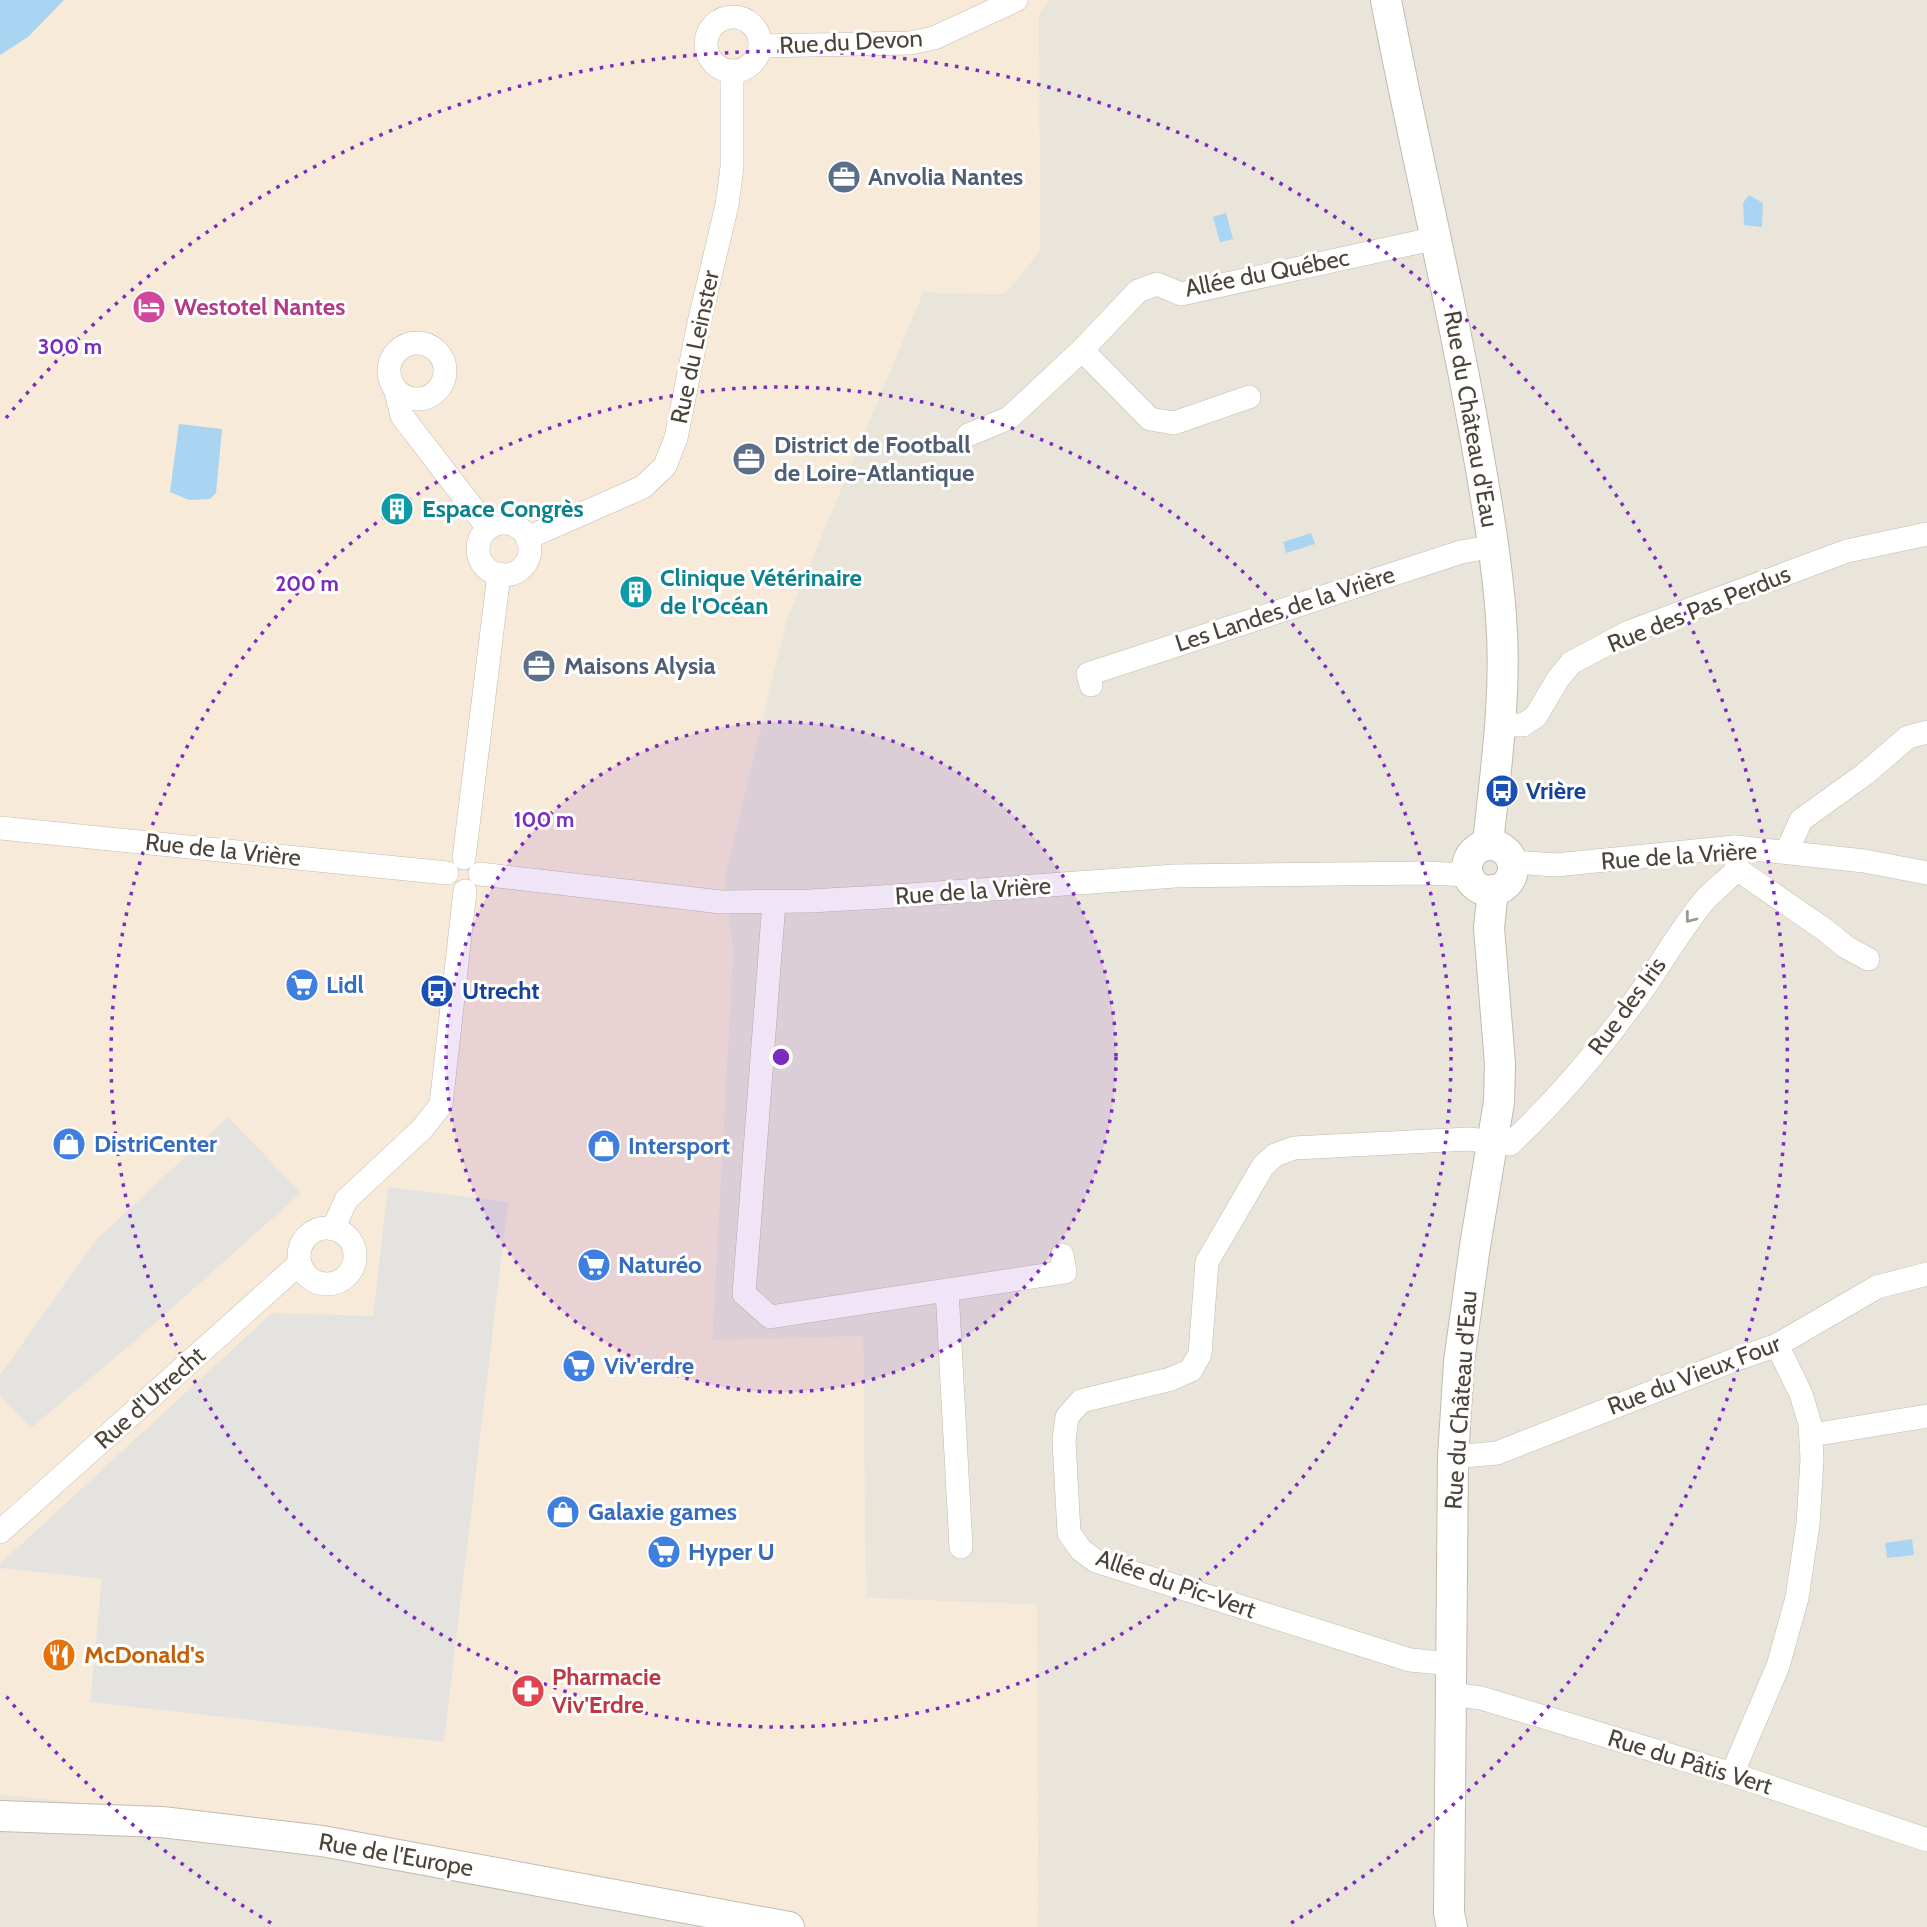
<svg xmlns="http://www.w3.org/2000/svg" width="1927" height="1927" viewBox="0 0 1927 1927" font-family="Cabin,sans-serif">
<rect width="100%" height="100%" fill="#f6f3ec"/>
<g fill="#eae5da">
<path d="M1049,0H1927V1927H1038L1037,1605L865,1598L863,1337L712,1341L733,951L724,880L786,621L923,292L1005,294L1039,13Z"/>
<path d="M0,1794L166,1812L773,1927H0Z"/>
</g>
<path fill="#f7ead8" d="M0,0H1049L1039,13L1040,251L1005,294L923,292L786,621L724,879L733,951L712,1340L863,1336L866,1598L1037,1605L1038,1927H773L166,1812L0,1794Z"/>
<g fill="#e5e3e0">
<path d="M228,1117L301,1193L136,1340L31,1428L0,1395V1375L96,1240Z"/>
<path d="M388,1187L508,1202L444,1742L90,1702L102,1579L0,1568V1564L272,1313L373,1316Z"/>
</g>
<g fill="#a9d4f2">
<path d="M0,0H64L28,37L0,55Z"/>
<path d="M1749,195L1763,203L1762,227L1744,225L1743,203Z"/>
<path d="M1226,213L1233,239L1220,242L1213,217Z"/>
<path d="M179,424L222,429L216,493L210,499L189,500L170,492Z"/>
<path d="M1311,533L1315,544L1286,553L1283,542Z"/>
<path d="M1912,1539L1914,1555L1887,1558L1885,1543Z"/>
</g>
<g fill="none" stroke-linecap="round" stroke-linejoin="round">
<defs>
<g id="minor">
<circle cx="733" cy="44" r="27"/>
<path d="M761,46L910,43L934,38L1016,0"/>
<circle cx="417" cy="371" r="28"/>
<path d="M1082,350L1150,419L1174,423L1249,397"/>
<path d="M395,388L402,416L488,528"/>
<path d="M968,435L1009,418L1082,350L1138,291L1157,284L1181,294L1437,238"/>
<circle cx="504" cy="549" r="26"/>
<path d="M527,538L643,487L665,466L676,438L699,323L727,205L732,167V71"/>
<path d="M1091,685L1088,674L1461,552L1494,546"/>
<path d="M1501,725H1523L1536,716L1558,679L1571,663L1629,632L1847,551L1927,534"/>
<path d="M0,828L447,873"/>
<path d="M1787,851L1801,820L1865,774L1908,737L1927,732"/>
<path d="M464,858L499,574"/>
<path d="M1513,862L1556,865L1735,847L1864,861L1927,873"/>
<path d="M1737,869L1825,930L1846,947L1868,959"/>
<path d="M480,874L721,902L810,901L881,897L1175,876L1426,873L1468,875"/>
<path d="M774,902L744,1294L770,1317L1065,1272L1062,1255"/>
<circle cx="327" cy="1256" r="28"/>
<path d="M333,1229L346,1200L422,1129L441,1105L465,891"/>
<path d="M947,1290L961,1547"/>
<path d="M1812,1435L1927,1416"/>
<path d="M1453,1457L1497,1453L1734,1360L1777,1345L1877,1287L1927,1274"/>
<path d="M0,1532L300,1263"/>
<path d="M1451,1664L1410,1660L1096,1561L1081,1550L1069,1533L1064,1440L1067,1417L1081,1401L1171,1379L1191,1370L1200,1354L1207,1262L1263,1166L1275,1155L1294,1148L1469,1139L1510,1144C1558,1099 1601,1048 1639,995C1661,964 1679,932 1703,902C1713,890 1727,881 1737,869L1735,847"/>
<path d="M1451,1694L1481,1698L1732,1774L1927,1840"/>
<path d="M1732,1774L1778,1666L1797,1598L1808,1524L1812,1459L1810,1424L1801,1394L1777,1345"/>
</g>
<g id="tertiary">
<path d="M1386,0C1415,153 1453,304 1479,458C1488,510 1497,563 1501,616C1507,692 1496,768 1488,843"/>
<circle cx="1490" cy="868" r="23"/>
<path d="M0,1816L162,1822L322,1841L789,1927"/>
<path d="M1452,1927L1449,1913L1453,1457L1459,1362L1475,1246L1499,1102L1500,1064L1489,928L1493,890"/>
</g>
</defs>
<use href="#minor" stroke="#c2bbae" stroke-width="24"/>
<use href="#tertiary" stroke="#c2bbae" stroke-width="32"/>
<use href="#minor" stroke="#fff" stroke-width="23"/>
<use href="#tertiary" stroke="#fff" stroke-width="30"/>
</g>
<defs><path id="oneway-chevron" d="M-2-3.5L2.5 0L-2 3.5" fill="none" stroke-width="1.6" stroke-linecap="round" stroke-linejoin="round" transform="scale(1.75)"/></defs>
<use stroke="#9c9892" href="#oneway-chevron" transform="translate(1690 918) rotate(128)"/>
<circle cx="781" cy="1057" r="335" fill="#7b2cbf" fill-opacity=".12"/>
<g fill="none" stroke="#7b2cbf" stroke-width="3.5" stroke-dasharray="3.5 7">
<circle cx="781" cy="1057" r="335"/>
<circle cx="781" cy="1057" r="670"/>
<path d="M271 1923A1005 1005 0 0 1 6 1696M6 418A1005 1005 0 1 1 1291 1923"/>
</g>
<defs>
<symbol id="office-disc" viewBox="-11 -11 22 22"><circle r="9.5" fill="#5c6f8a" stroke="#fff"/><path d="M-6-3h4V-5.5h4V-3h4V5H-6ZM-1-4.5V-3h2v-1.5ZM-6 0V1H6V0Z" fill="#fff"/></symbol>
<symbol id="hotel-disc" viewBox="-11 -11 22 22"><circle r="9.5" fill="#d1479c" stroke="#fff"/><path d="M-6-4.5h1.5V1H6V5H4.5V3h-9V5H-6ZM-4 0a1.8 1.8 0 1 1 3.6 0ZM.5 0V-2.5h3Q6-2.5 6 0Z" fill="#fff"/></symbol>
<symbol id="building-disc" viewBox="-11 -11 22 22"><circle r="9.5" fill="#0f9aa8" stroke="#fff"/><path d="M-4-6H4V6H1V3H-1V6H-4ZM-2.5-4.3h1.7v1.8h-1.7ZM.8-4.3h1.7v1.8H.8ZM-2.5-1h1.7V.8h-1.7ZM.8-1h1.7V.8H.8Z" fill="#fff"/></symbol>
<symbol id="bus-disc" viewBox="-11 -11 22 22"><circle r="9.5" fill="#1a4fb4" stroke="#fff"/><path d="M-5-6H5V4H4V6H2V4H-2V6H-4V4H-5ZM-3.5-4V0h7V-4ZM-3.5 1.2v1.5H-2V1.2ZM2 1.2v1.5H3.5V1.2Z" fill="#fff"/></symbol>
<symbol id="supermarket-disc" viewBox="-11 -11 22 22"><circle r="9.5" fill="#3f7fe0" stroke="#fff"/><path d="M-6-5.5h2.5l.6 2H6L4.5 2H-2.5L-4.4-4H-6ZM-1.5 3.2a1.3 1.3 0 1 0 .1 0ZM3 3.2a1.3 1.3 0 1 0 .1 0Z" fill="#fff"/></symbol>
<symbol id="shop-disc" viewBox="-11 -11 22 22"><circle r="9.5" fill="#3f7fe0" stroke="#fff"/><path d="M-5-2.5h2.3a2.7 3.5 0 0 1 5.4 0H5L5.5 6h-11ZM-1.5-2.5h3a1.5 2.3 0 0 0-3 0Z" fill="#fff"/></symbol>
<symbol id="restaurant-disc" viewBox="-11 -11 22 22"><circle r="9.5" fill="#e8710a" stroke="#fff"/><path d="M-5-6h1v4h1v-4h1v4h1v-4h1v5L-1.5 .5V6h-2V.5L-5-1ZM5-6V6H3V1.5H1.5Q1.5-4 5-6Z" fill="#fff"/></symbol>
<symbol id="pharmacy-disc" viewBox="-11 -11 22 22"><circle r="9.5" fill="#e0444e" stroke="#fff"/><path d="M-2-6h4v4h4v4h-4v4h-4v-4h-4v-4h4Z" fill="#fff"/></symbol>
</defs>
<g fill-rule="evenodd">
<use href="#office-disc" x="825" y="158" width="38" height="38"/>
<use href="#hotel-disc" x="130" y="288" width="38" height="38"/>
<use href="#office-disc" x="730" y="440" width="38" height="38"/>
<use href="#building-disc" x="378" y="490" width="38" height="38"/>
<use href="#building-disc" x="617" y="573" width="38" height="38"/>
<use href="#office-disc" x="520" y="647" width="38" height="38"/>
<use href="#bus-disc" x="1483" y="772" width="38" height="38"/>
<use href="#supermarket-disc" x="283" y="966" width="38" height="38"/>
<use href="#bus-disc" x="418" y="972" width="38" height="38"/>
<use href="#shop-disc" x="50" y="1125" width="38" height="38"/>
<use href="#shop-disc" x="585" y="1127" width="38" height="38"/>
<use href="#supermarket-disc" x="575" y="1246" width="38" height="38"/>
<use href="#supermarket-disc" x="560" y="1347" width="38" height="38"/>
<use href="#shop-disc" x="544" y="1493" width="38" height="38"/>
<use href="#supermarket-disc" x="645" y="1533" width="38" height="38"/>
<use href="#restaurant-disc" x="40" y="1636" width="38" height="38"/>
<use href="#pharmacy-disc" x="509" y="1672" width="38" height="38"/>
</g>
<g text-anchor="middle" stroke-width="6" stroke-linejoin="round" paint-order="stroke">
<g font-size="24" fill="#4b4439" stroke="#fff">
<text transform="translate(851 42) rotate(-3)" y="8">Rue du Devon</text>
<text transform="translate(1267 273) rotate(-11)" y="8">Allée du Québec</text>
<text transform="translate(695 347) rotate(-78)" y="8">Rue du Leinster</text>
<text transform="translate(1471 419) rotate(80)" y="8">Rue du Château d'Eau</text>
<text transform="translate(1285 609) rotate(-18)" y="8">Les Landes de la Vrière</text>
<text transform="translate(1699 609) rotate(-22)" y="8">Rue des Pas Perdus</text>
<text transform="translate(223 850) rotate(6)" y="8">Rue de la Vrière</text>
<text transform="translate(1679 856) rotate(-4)" y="8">Rue de la Vrière</text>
<text transform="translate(973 891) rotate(-4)" y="8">Rue de la Vrière</text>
<text transform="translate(1627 1006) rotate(-54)" y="8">Rue des Iris</text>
<text transform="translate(1694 1375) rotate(-21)" y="8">Rue du Vieux Four</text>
<text transform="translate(150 1398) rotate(-42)" y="8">Rue d'Utrecht</text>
<text transform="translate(1461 1400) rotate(-86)" y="8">Rue du Château d'Eau</text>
<text transform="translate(1176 1584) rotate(19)" y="8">Allée du Pic-Vert</text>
<text transform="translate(1690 1762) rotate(17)" y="8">Rue du Pâtis Vert</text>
<text transform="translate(396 1855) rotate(10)" y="8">Rue de l'Europe</text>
</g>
<g font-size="24" font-weight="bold" fill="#4e5e75" stroke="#fff" text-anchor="start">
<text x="868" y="185">Anvolia Nantes</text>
<text x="774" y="453">District de Football<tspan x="774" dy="28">de Loire-Atlantique</tspan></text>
<text x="564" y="674">Maisons Alysia</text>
</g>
<g font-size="24" font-weight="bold" fill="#b23c85" stroke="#fff" text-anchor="start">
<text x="174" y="315">Westotel Nantes</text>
</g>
<g font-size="24" font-weight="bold" fill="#0d838f" stroke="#fff" text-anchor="start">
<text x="422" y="517">Espace Congrès</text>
<text x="660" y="586">Clinique Vétérinaire<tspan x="660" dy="28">de l'Océan</tspan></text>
</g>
<g font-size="24" font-weight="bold" fill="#164399" stroke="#fff" text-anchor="start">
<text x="1526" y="799">Vrière</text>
<text x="462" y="999">Utrecht</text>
</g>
<g font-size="24" font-weight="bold" fill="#366cbe" stroke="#fff" text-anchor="start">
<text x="326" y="993">Lidl</text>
<text x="94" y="1152">DistriCenter</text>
<text x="628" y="1154">Intersport</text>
<text x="618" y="1273">Naturéo</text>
<text x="604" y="1374">Viv'erdre</text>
<text x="588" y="1520">Galaxie games</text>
<text x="688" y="1560">Hyper U</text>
</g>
<g font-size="24" font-weight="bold" fill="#c56008" stroke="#fff" text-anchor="start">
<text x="84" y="1663">McDonald's</text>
</g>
<g font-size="24" font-weight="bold" fill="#be3a42" stroke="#fff" text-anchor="start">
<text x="552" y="1685">Pharmacie<tspan x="552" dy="28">Viv'Erdre</tspan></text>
</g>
</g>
<circle cx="781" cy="1057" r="10" fill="#7b2cbf" stroke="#fff" stroke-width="3.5"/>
<g font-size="21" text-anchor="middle" font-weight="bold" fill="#7b2cbf" stroke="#fff" stroke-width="6" stroke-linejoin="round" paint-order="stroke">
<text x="70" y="354">300 m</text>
<text x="307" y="591">200 m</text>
<text x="544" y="827">100 m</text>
</g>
</svg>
